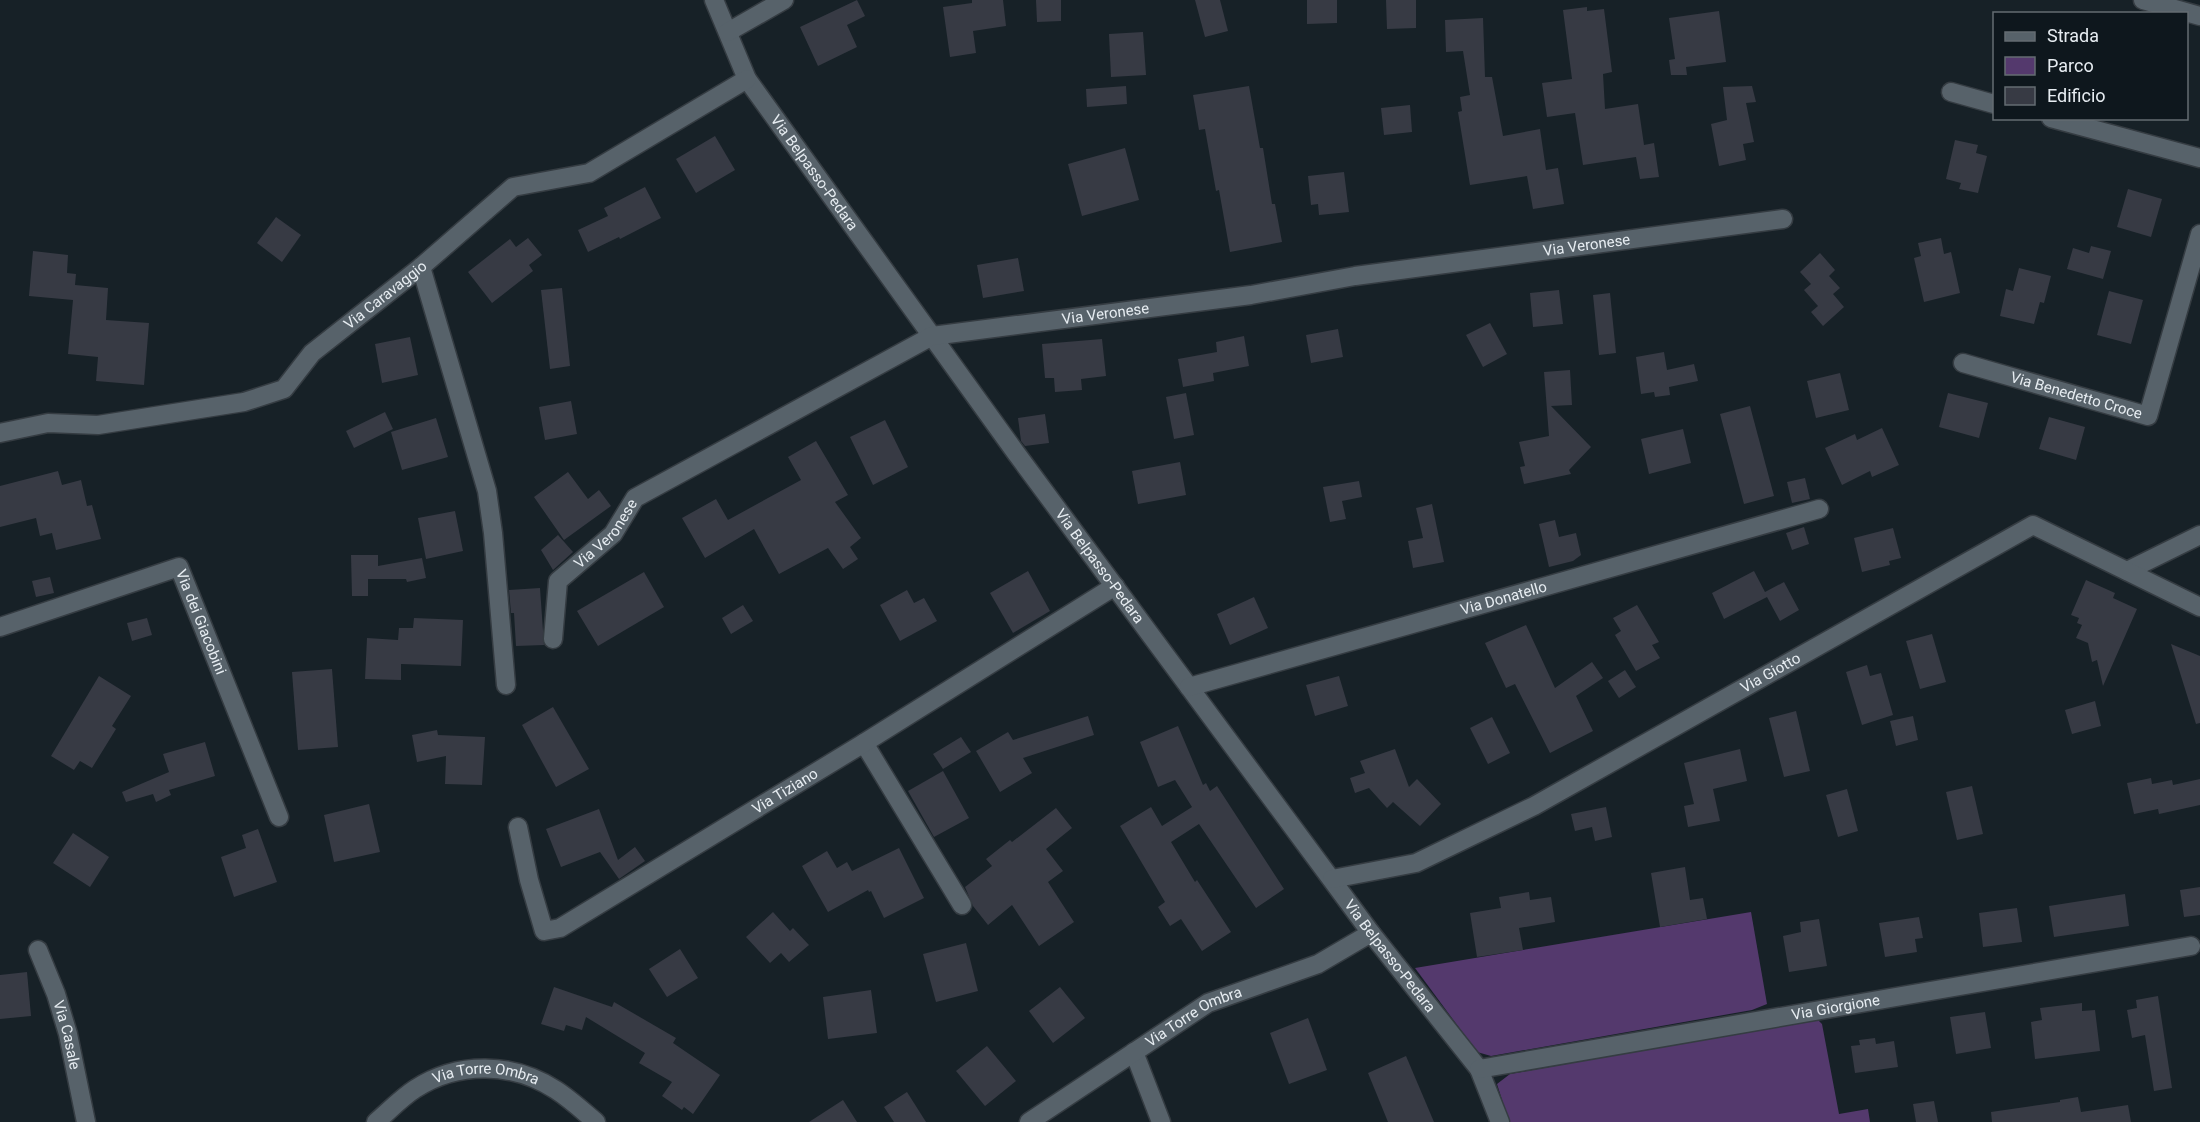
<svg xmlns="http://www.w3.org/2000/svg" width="2200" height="1122" viewBox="0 0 2200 1122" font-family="Roboto,sans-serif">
<rect width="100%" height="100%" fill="#172127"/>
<g fill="#54396d">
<path d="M1751,912L1767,1004L1752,1010L1491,1056L1477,1052L1415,968Z"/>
<path d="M1817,1019L1822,1024L1839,1114L1868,1109L1870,1122H1509L1497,1084L1510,1074Z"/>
</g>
<g fill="#373a44">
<path d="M857,0L865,16L847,25L857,47L818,66L800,27Z"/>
<path d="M972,0H1003L1006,26L973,31L976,53L950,57L943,7L972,3Z"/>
<path d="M1036,0H1061V21L1037,22Z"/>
<path d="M1195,0H1220L1228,31L1205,37Z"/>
<path d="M1307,0H1337V23L1307,24Z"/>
<path d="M1386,0H1416V28L1387,29Z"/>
<path d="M1587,7V11L1604,9L1612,72L1603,74L1605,109L1638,104L1644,145L1654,143L1659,177L1640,179L1636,157L1583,165L1575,113L1547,117L1542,83L1572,79L1563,10Z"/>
<path d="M1719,11L1726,62L1686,67L1687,75H1671L1669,60L1675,59L1669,18Z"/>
<path d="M1483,18L1485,77H1492L1503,136L1540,129L1546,170L1558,168L1564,204L1533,209L1527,176L1470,185L1458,112L1462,111L1460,97L1470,95L1463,51L1446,52L1445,20Z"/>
<path d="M1143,32L1146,75L1111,77L1109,34Z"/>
<path d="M1126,86L1127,104L1087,107L1086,89Z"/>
<path d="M1249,86L1260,148H1263L1272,204H1275L1282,242L1230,252L1219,190L1216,191L1205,129L1199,130L1193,95Z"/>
<path d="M1752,86L1756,102L1746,103L1754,142L1743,144L1746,160L1719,166L1711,124L1727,120L1723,87Z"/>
<path d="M1410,105L1412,132L1384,135L1381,108Z"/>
<path d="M715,136L735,170L696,193L676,159Z"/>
<path d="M1955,140L1978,145L1976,153L1987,156L1978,193L1959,189L1961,183L1946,179Z"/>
<path d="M1125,148L1139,200L1082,216L1068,164Z"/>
<path d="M1344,172L1349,212L1319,215L1318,204L1311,205L1308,176Z"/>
<path d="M645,187L661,218L620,239L619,237L588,252L578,230L608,216L604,208Z"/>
<path d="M2128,189L2162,199L2151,237L2117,227Z"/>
<path d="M276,217L301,235L282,262L257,243Z"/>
<path d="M528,238L542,255L529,265L533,271L492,303L468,272L510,239L516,247Z"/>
<path d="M1941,238L1944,254L1951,252L1960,293L1924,302L1914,258L1921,256L1918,243Z"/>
<path d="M2091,246L2111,251L2103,279L2067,269L2073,248L2089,253Z"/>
<path d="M33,251L68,255L67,273L76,274L75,285L108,288L106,320L149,323L144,385L96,381L98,357L68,354L73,300L29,296Z"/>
<path d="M1820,253L1835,270L1829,276L1840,288L1833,294L1844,307L1823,326L1811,312L1818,306L1804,290L1811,284L1800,272Z"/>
<path d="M1018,258L1024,291L983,298L977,265Z"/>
<path d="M2019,268L2051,276L2044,303L2040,302L2034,324L2000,316L2006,289L2013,291Z"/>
<path d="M562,288L570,366L550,369L541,290Z"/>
<path d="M1559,290L1563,324L1533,327L1530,293Z"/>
<path d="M2109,291L2143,300L2131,344L2097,335Z"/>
<path d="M1610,293L1616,353L1599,355L1593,295Z"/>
<path d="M1490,323L1507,354L1483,367L1466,335Z"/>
<path d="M1338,329L1343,357L1311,363L1306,335Z"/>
<path d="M1244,336L1249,366L1213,373L1214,381L1183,387L1178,359L1217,352L1216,342Z"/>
<path d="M410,337L418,375L382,383L375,344Z"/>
<path d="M1102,339L1106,376L1081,379L1082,390L1055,392L1054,378H1045L1042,344Z"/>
<path d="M1664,352L1667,370L1694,364L1698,381L1669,387L1670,395L1655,397L1654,392L1641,394L1636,357Z"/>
<path d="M1570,370L1572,405L1551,406L1591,447L1569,470L1571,474L1524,484L1520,467L1525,466L1519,442L1549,436L1544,372Z"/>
<path d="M1840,373L1849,410L1816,418L1807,381Z"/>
<path d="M1186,393L1194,435L1174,439L1166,397Z"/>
<path d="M1948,393L1988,403L1979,438L1939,427Z"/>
<path d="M571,401L577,434L545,440L539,407Z"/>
<path d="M1750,406L1774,496L1744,504L1720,414Z"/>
<path d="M385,412L393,429L354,448L346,431Z"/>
<path d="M1045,414L1049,443L1025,446L1021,441L1018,418Z"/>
<path d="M2049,417L2085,427L2076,460L2039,449Z"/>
<path d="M436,418L448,457L402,470L391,432Z"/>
<path d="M885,420L908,467L873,485L850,437Z"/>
<path d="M1882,428L1899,465L1872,477L1870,471L1842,485L1825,448L1855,434L1857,440Z"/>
<path d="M1683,429L1691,463L1649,474L1641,439Z"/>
<path d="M816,441L848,495L835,502L861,538L850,547L858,559L843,569L828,548L779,574L754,529L705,558L682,518L716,499L728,520L801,480L788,457Z"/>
<path d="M1180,462L1186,495L1138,504L1132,471Z"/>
<path d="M58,471L62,485L81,480L87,506L92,505L101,539L56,550L52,533L40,536L36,518L0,527V486Z"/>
<path d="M568,472L588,499L599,490L611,506L564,540L534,497Z"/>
<path d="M1805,478L1810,499L1792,503L1787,482Z"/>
<path d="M1359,481L1362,497L1342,501L1346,519L1330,522L1323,487Z"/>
<path d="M1432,504L1444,562L1413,568L1408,541L1423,538L1416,508Z"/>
<path d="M455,511L463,551L426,559L418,518Z"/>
<path d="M1555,520L1559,537L1576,533L1581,555L1573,561L1549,567L1539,524Z"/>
<path d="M1804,527L1809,544L1792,550L1786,533Z"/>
<path d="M1893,528L1901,558L1889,561L1890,565L1862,572L1854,538Z"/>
<path d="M558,535L573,552L553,570L541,550Z"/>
<path d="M351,555H378V566L422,558L426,578L407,582L406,579H368V596H352Z"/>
<path d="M1028,571L1050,611L1013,633L990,593Z"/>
<path d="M1754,571L1765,592L1784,582L1799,610L1780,621L1767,597L1724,619L1712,593Z"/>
<path d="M644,572L664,607L598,646L577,611Z"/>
<path d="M50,577L54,593L36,597L32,581Z"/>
<path d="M2086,580L2115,593L2113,598L2137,609L2103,686L2097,660L2092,662L2088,643L2076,638L2082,625L2077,623L2079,618L2071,615Z"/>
<path d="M540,588L544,645L516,646L514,613H511L509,590Z"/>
<path d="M907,590L914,603L924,598L937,621L900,641L880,605Z"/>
<path d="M1254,597L1268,628L1230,645L1217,614Z"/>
<path d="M743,605L753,621L731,634L722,618Z"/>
<path d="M1637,605L1659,642L1652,645L1660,658L1636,671L1615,635L1621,631L1613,618Z"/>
<path d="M147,618L152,635L132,641L127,623Z"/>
<path d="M414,618L463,620L461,666L401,664V680L365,679L367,638L398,640L399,628H413Z"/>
<path d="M1526,625L1555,688L1592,662L1603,678L1576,696L1593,731L1550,753L1515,684L1506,688L1485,643Z"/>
<path d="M1932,634L1946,682L1920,689L1906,641Z"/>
<path d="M2171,644L2200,656V723L2196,724Z"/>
<path d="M1867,665L1870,676L1881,673L1893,715L1862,725L1846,672Z"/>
<path d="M332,669L338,747L298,750L292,672Z"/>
<path d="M1625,670L1636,687L1619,698L1608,681Z"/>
<path d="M99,676L131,696L112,726L116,729L92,768L80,761L74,770L51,756Z"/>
<path d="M1339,676L1348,706L1315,716L1306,685Z"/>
<path d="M2095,701L2101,726L2072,734L2065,710Z"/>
<path d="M553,707L589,769L556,787L522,725Z"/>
<path d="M1796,711L1810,771L1784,777L1769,718Z"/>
<path d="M1088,716L1094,735L1023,758L1032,773L1000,792L976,751L1008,732L1013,740Z"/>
<path d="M1913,716L1918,740L1896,746L1890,721Z"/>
<path d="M1492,717L1510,753L1488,764L1470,728Z"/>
<path d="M1178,726L1203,785L1206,783L1210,791L1217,786L1284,889L1256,908L1199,824L1171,842L1195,882L1197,880L1231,932L1202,951L1181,919L1170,926L1158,907L1165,902L1120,826L1151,807L1162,826L1192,807L1175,780L1158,787L1140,742Z"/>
<path d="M437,730L438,735L485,737L482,785L445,784L446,756L417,762L412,735Z"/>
<path d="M961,737L971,752L943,769L933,754Z"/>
<path d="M205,742L215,776L169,790L171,795L156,802L153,794L126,802L122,792L169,772L163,754Z"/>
<path d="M1395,749L1409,787L1417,779L1441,804L1420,826L1393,802L1387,808L1369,788L1355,793L1350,778L1365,773L1360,761Z"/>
<path d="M1740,749L1747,781L1713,789L1720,821L1688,827L1684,806L1694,804L1684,763Z"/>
<path d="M943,771L969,818L934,837L908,791Z"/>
<path d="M2151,778L2152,784L2172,780L2173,785L2200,779V805L2159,814L2158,809L2134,814L2127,783Z"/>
<path d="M1972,786L1983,834L1957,840L1946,792Z"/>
<path d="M1847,789L1858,831L1838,837L1826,795Z"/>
<path d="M369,804L380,852L334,862L324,815Z"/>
<path d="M1606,807L1612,837L1595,841L1592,827L1575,831L1571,814Z"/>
<path d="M1056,808L1072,828L1046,849L1063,871L1048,882L1074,922L1039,946L1012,905L988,925L973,906L965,887L992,866L986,859L1010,840L1012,842Z"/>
<path d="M599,809L618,860L635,847L645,861L619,879L600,852L561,867L546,829Z"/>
<path d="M258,829L277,882L234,897L221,857L246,848L242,835Z"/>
<path d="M73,833L109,857L90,887L53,863Z"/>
<path d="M899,848L924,898L884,918L871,891L869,892L868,890L828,912L802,866L827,851L837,868L847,862L852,871Z"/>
<path d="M1685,867L1690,900L1703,898L1707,919L1660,927L1651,873Z"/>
<path d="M2200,887V915L2184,917L2180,890Z"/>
<path d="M1529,892L1530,900L1551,897L1555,922L1519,928L1523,950L1477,957L1470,913L1501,908L1499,897Z"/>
<path d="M2125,894L2129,926L2054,937L2049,906Z"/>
<path d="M2017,908L2022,942L1983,947L1979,913Z"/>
<path d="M773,912L790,931L793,928L809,945L789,962L781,953L770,963L746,937Z"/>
<path d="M1919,917L1923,938L1915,939L1917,952L1885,957L1879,923Z"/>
<path d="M1819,919L1827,966L1789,972L1783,936L1801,932L1800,922Z"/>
<path d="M966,943L978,991L936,1002L923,954Z"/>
<path d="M680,949L698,978L667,997L649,969Z"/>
<path d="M27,972L31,1016L0,1019V975Z"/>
<path d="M554,987L612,1007L614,1002L676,1038L673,1043L720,1075L693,1114L684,1107L682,1110L662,1096L672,1082L639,1063L645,1053L586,1017L582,1030L566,1025L564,1031L541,1024Z"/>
<path d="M1060,987L1085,1018L1053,1043L1029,1011Z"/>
<path d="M871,990L877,1033L828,1039L823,997Z"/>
<path d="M2158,996L2172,1088L2154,1091L2145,1035L2132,1038L2127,1010L2137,1008L2136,1000Z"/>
<path d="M2082,1003V1011L2095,1010L2100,1051L2035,1059L2031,1022L2042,1020L2040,1008Z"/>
<path d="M1985,1012L1991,1048L1956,1054L1950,1017Z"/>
<path d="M1308,1018L1327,1070L1289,1084L1270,1033Z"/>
<path d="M1875,1038L1876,1044L1894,1041L1898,1067L1855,1073L1851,1046L1860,1045L1859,1040Z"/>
<path d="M987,1046L1016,1081L985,1106L956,1071Z"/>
<path d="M1406,1056L1434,1122H1388L1368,1073Z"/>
<path d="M907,1092L926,1122H894L884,1107Z"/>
<path d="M2078,1097L2081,1112L2128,1105L2131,1122H1992L1991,1112L2060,1102V1100Z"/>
<path d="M843,1100L857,1122H809Z"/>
<path d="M1934,1101L1938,1122H1916L1913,1104Z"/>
</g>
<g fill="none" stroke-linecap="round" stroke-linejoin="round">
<defs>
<g id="minor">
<path id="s1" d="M714,0L747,79L1016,453L1371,933L1479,1069L1500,1122"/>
<path d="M2143,0L2200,16"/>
<path d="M728,32L784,0"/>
<path d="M1951,92L1994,104"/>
<path d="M2051,118L2200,158"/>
<path d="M421,267L487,491L493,533L506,685"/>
<path id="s2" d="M1963,363L2148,416L2200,234"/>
<path id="s3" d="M0,433L48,423L98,425L244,402L284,389L312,353L421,267L513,187L589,173L747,79"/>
<path d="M2127,571L2200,535"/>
<path id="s4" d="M0,627L179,567L279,817"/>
<path id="s5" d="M553,639L558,581L613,534L635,498L932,336L1251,295L1355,276L1783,219"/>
<path id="s6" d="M1189,687L1819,509"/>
<path d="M864,743L962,905"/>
<path id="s7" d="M518,827L529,880L544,931L560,928L864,743L1115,586"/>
<path id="s8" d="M1332,879L1416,863L1534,806L2033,525L2200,607"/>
<path id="s9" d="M38,950L56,994L68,1034L86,1122"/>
<path d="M1134,1052L1161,1122"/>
<path id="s10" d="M1479,1069L2191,946"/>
<path id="s11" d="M376,1122C389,1111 401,1098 415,1089C458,1061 513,1062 556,1090C570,1099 583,1111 596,1122"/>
<path id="s12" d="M1029,1122L1208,1003L1318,964L1371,933"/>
</g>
</defs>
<use href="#minor" stroke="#353c42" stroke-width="21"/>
<use href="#minor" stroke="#57626a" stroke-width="18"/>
</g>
<g text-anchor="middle" stroke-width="6" stroke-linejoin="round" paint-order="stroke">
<g font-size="15" fill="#e6ecf1" stroke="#0e171d">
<text dy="5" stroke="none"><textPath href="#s1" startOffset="201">Via Belpasso-Pedara</textPath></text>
<text dy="5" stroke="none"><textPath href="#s5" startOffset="1172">Via Veronese</textPath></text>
<text dy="5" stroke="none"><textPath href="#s3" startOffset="428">Via Caravaggio</textPath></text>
<text dy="5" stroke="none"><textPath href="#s5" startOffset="686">Via Veronese</textPath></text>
<text dy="5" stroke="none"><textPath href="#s2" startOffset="118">Via Benedetto Croce</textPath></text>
<text dy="5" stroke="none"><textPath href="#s5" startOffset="126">Via Veronese</textPath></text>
<text dy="5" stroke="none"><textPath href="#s1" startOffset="687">Via Belpasso-Pedara</textPath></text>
<text dy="5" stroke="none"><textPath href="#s6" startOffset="327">Via Donatello</textPath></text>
<text dy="5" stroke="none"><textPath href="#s4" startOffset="248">Via dei Giacobini</textPath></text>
<text dy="5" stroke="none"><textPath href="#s8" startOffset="488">Via Giotto</textPath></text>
<text dy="5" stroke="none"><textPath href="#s7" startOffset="387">Via Tiziano</textPath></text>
<text dy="5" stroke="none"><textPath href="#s1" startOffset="1173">Via Belpasso-Pedara</textPath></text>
<text dy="5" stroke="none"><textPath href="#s10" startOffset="362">Via Giorgione</textPath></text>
<text dy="5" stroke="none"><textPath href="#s12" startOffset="196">Via Torre Ombra</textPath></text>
<text dy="5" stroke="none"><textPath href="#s9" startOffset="90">Via Casale</textPath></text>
<text dy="5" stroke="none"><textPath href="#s11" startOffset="126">Via Torre Ombra</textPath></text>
</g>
</g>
<rect x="1993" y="12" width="195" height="108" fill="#0e171d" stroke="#646c72" stroke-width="1.5"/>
<rect x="2005" y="32" width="30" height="9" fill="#57626a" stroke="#646c72" stroke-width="1.5"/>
<text x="2047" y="42" font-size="18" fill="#e6ecf1">Strada</text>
<rect x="2005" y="57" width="30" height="18" fill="#54396d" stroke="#646c72" stroke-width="1.5"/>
<text x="2047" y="72" font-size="18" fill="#e6ecf1">Parco</text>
<rect x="2005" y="87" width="30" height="18" fill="#373a44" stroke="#646c72" stroke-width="1.5"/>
<text x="2047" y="102" font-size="18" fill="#e6ecf1">Edificio</text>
</svg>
